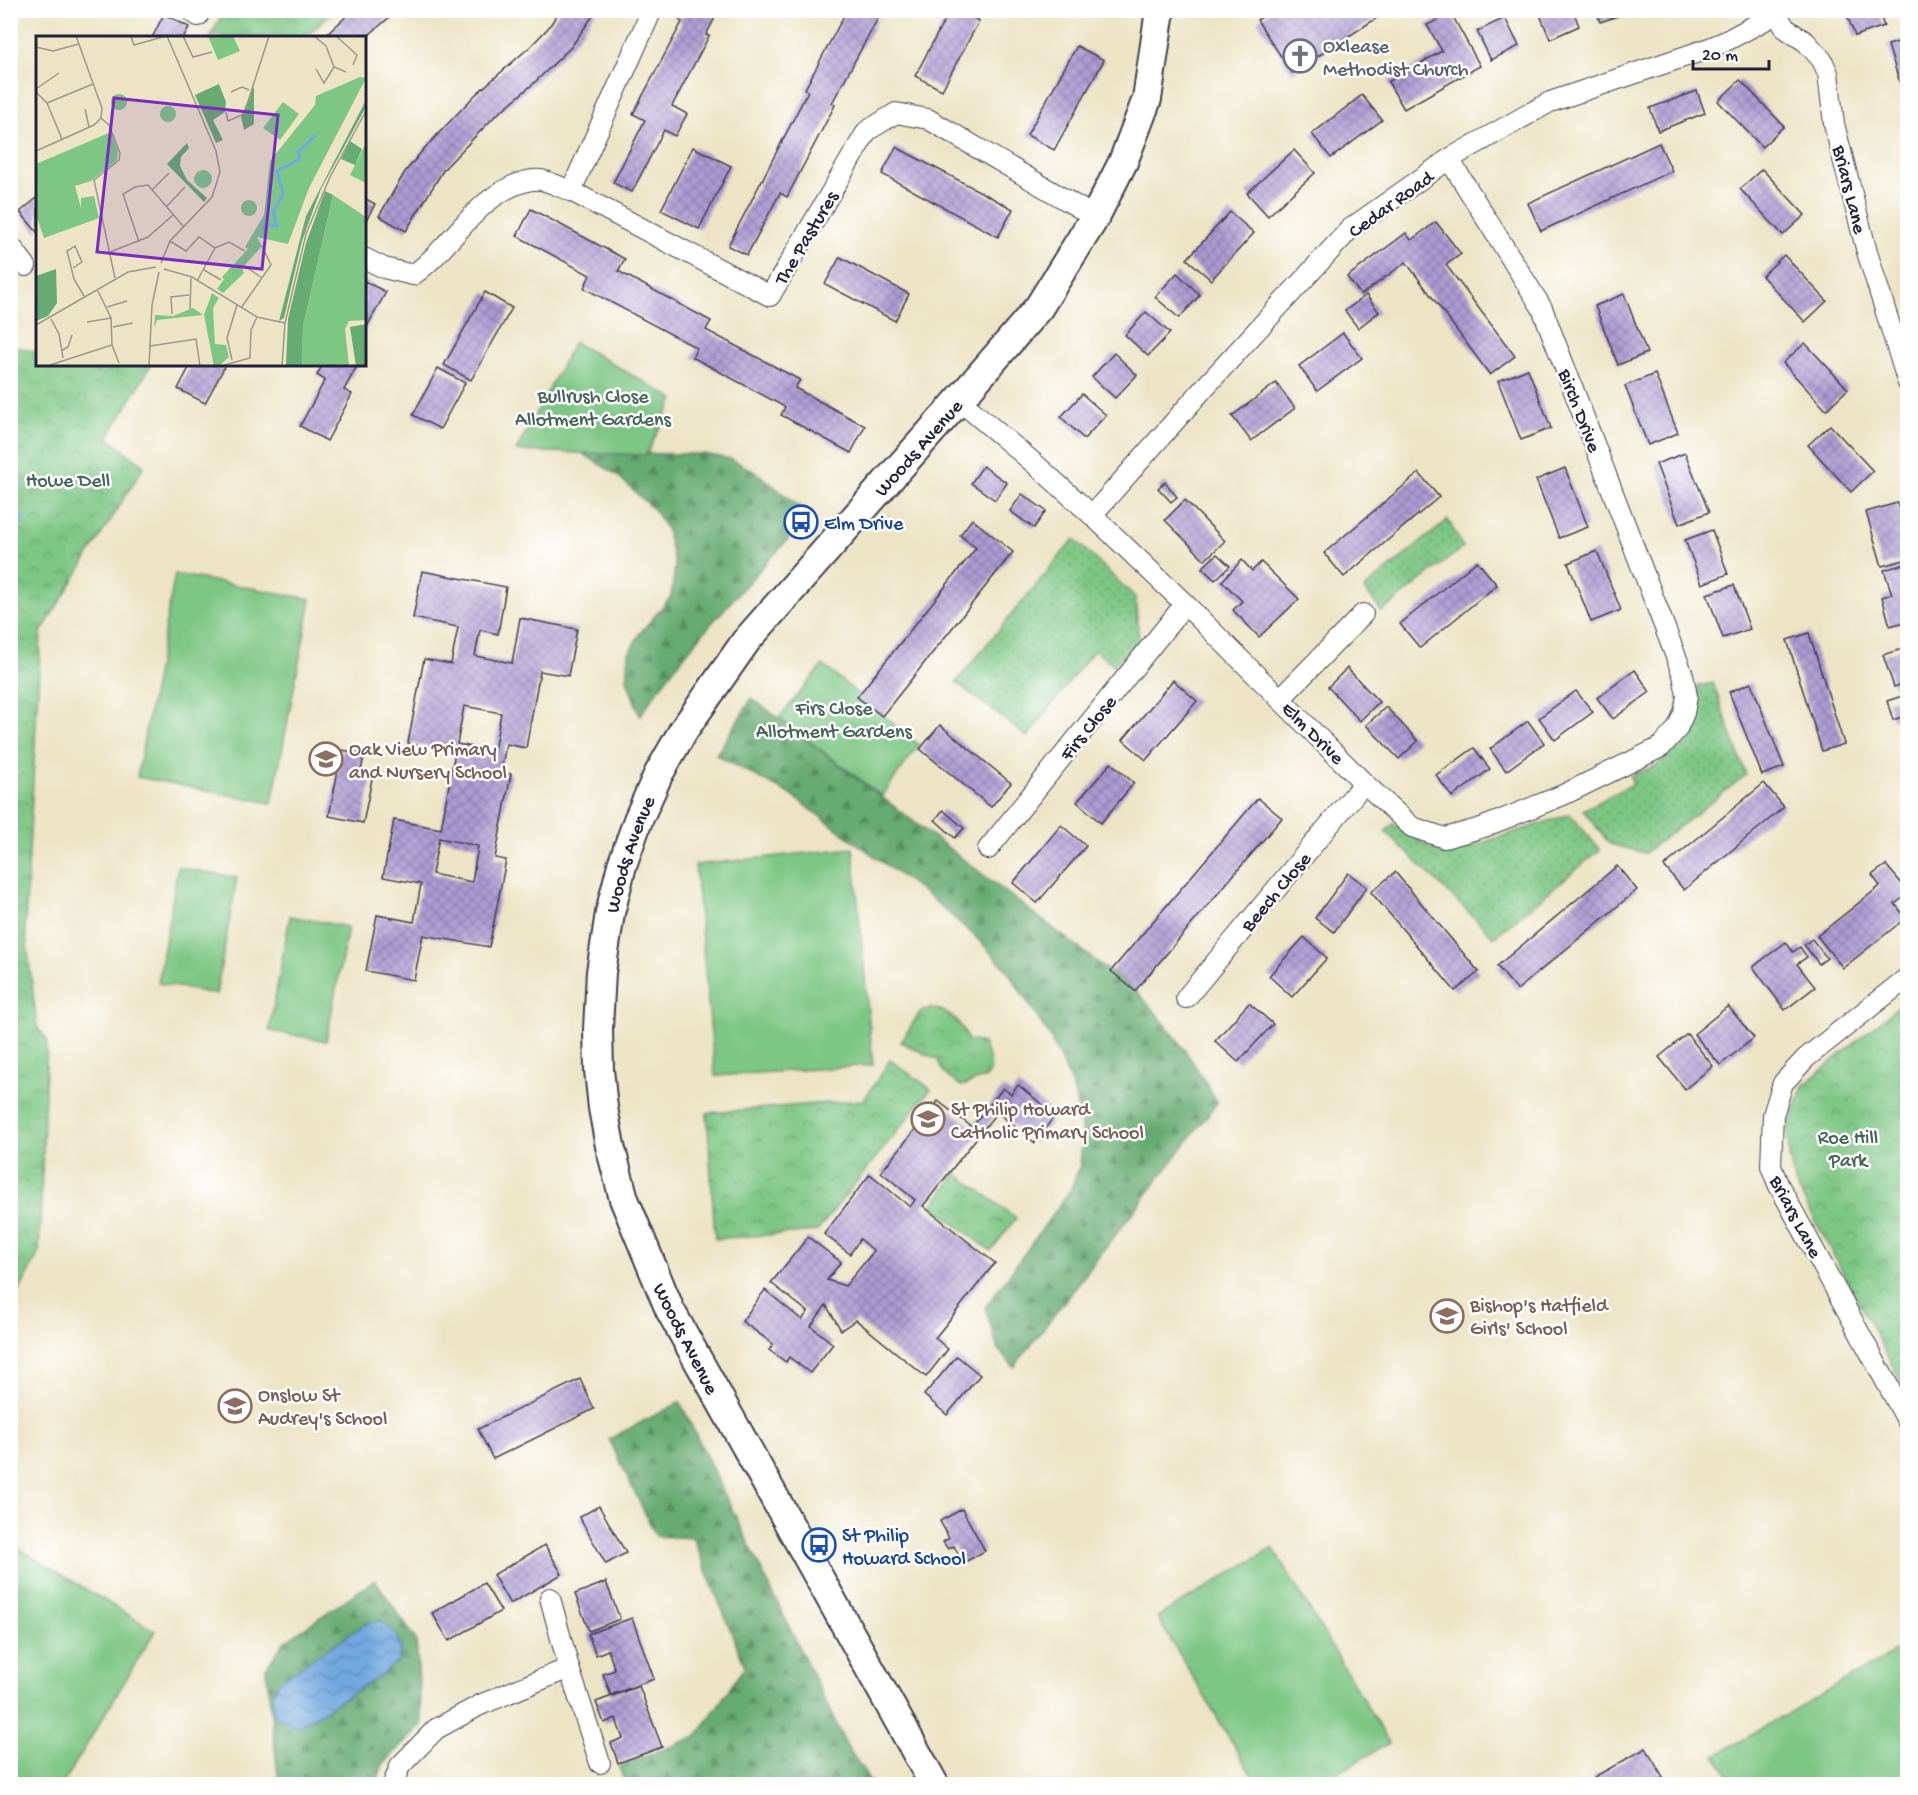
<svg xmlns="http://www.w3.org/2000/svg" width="1918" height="1795" viewBox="0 0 1918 1795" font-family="'Gochi Hand',sans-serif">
<defs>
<pattern id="grass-dots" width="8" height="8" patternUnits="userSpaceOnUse" patternTransform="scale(1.5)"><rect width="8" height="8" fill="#7dc683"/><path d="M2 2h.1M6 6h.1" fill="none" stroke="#66a06c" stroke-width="1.8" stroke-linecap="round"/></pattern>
<pattern id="forest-firs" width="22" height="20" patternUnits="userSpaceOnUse" patternTransform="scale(1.5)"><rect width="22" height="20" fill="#66ab71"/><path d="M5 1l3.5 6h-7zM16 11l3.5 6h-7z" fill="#548b5e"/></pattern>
<pattern id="park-crowns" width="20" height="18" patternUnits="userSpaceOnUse" patternTransform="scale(1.5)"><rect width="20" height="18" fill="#7dc683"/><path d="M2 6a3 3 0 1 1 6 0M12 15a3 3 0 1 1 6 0" fill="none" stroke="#66a06c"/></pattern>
<pattern id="water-waves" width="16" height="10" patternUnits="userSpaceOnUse" patternTransform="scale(1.5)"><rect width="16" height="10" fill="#71a8df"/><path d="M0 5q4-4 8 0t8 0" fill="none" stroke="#5c88b6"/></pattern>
<pattern id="building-cross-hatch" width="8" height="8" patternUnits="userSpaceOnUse" patternTransform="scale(1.5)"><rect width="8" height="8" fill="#ad9bd3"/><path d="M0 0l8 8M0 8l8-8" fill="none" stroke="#8c7eac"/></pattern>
</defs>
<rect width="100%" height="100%" fill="#fff"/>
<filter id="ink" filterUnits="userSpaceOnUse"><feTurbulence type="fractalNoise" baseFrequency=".0167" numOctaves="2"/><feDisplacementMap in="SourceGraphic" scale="12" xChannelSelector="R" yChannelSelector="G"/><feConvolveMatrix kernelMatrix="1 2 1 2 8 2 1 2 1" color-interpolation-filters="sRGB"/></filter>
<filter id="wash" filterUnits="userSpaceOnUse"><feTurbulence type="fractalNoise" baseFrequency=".008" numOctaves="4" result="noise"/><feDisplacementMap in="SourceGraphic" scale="24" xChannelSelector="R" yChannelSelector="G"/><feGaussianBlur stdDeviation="1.35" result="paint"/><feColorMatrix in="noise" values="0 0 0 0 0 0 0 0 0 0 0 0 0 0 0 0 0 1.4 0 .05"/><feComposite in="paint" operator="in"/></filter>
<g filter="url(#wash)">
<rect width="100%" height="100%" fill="#ede4c5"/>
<g fill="url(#grass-dots)" stroke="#50745f" stroke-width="1.5">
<path d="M1448,520L1463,547L1382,612L1364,589Z"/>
<path d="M1074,539L1135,597L1139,639L1114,665L1094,650L1027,737L956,682Z"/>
<path d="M1713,683L1746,775L1645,853L1610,844L1583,810L1633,784L1630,776L1655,766L1678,748L1695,716L1698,686Z"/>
<path d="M1570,814L1600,850L1494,937L1386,832L1393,824L1429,847L1463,849Z"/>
</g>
<g fill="url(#forest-firs)" stroke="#446656" stroke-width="1.5">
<path d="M582,453L703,454L731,459L757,473L810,515C752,580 688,643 640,716L627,680L629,653L640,633L671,597L675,565L666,528L654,510L617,475Z"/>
<path d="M752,698L1139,994C1170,1027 1196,1063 1217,1103L1014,1367L998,1349L985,1308L1071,1189L1080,1165L1083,1132L1073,1087L1050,1037L1007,970L977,938L931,898L791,795L716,755Z"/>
<path d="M680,1402L848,1748L872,1784H625L619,1767L697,1736L745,1666L693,1538L656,1536L609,1439Z"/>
<path d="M375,1580L416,1640L422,1725L383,1764L376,1784H279L266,1668L285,1641Z"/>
</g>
<g fill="url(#park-crowns)" stroke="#50745f" stroke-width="1.5">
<path d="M224,11V10L333,11L306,37H210Z"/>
<path d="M11,346L37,352L38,364L73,365L98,373L97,365H151L108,438L144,466L41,632L25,926L37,1027L47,1040L39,1252L11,1308Z"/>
<path d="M1907,999V1393L1796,1185L1789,1156L1788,1129L1803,1086Z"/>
<path d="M930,1008C948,1009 963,1024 967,1040L983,1043L990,1061V1073L986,1077L962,1086C949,1079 943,1075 938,1060L901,1042L920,1012Z"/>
<path d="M890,1060L931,1089L817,1231L715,1239L707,1113L864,1100Z"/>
<path d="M956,1173L1016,1218L991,1251L932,1206Z"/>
</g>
<g fill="#7dc683" stroke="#50745f" stroke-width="1.5">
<path d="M574,342L674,399L646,455L516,451Z"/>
<path d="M175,574L311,599L272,803L137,777Z"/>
<path d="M823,665L919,745L882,796L779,718Z"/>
<path d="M853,848L873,1065L715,1076L695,865Z"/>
<path d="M178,867L237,878L216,994L158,983Z"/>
<path d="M290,916L348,927L326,1041L269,1031Z"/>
<path d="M11,1544L155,1631L63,1784H11Z"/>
<path d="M1273,1548L1389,1743L1319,1784H1257L1157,1617Z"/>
<path d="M1907,1645V1784H1733L1716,1755Z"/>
</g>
<path fill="url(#water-waves)" stroke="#4a658d" stroke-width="1.5" d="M383,1621L396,1635L401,1647L398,1661L377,1678L298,1727L287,1723L274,1713L272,1695L278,1682L368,1622Z"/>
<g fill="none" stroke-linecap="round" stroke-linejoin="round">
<g stroke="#71a8df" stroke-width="8">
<path d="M10,448L14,452L10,457"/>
<path d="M10,507L20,519L16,526L10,527"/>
</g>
</g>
<g id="blocks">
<g fill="url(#building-cross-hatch)" fill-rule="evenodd">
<path d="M353,10H398L364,39L323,38Z"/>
<path d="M560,10H597L571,47L533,84L494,117L444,169L406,231L379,216L405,172L422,151L475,95L532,45L549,27Z"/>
<path d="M684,10H719L706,35L709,36L672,106L687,114L675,136L664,130L632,192L613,183L645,120L633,114L682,22L679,20Z"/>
<path d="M847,10H877L874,17L878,18L832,103L835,105L787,197L780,193L747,255L728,246L808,91L805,89Z"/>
<path d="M950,10H960L979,21L942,90L915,76Z"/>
<path d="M1273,10H1380L1383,14L1292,73L1257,20Z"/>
<path d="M1538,10H1573L1579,26L1550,39Z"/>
<path d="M1596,10H1629L1630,12L1600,22Z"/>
<path d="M1845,10H1878L1884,26L1855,36Z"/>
<path d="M1451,13L1480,66L1404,109L1388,82L1442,51L1427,25Z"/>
<path d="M164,14L189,27L183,38H152Z"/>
<path d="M1505,18L1519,46L1491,60L1477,31Z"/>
<path d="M1908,39V106H1907L1888,45Z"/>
<path d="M1077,46L1104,60L1054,150L1027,135Z"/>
<path d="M1740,80L1784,126L1762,147L1718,101Z"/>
<path d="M1697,91L1705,113L1658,131L1650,108Z"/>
<path d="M1362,95L1382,120L1331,158L1312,134Z"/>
<path d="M1659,143L1672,171L1541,231L1528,203Z"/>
<path d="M693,147L731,166L699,229L661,210Z"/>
<path d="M896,147L1013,209L998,237L882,174Z"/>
<path d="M1294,150L1315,173L1268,216L1247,193Z"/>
<path d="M1762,169L1805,215L1783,235L1740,189Z"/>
<path d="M38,197V233L20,212Z"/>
<path d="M364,198L375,204L364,224Z"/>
<path d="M531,209L625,259L618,271L711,321L706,330L800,380L795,388L865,426L851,453L781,415L785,407L692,357L697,348L584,288L590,275L517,236Z"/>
<path d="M1230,212L1254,233L1211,280L1187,259Z"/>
<path d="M1436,222L1461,254L1446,265L1515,356L1490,375L1406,262L1361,295L1347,277L1406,233L1411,240Z"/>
<path d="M1784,255L1827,301L1805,322L1762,276Z"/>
<path d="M840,257L909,294L895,321L825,284Z"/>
<path d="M1177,273L1200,295L1179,318L1155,297Z"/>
<path d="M364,281L386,292L364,332Z"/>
<path d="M485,292L512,308L471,380L444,365Z"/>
<path d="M1624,294L1647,353L1618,365L1595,306Z"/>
<path d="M1366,295L1379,312L1358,328L1345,311Z"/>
<path d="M1146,312L1170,333L1148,356L1125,335Z"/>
<path d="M1343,333L1362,358L1317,391L1299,366Z"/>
<path d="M1805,343L1848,389L1826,410L1783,363Z"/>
<path d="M1114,353L1137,375L1115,398L1092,377Z"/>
<path d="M191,364H226L205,403L178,389Z"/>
<path d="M323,364H358L344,390L352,394L327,441L300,426L325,380L317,375Z"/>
<path d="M438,368L465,383L440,429L413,415Z"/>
<path d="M1528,369L1551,428L1521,440L1498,381Z"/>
<path d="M1655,374L1678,433L1648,445L1625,386Z"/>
<path d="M1276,383L1295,408L1251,441L1232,416Z"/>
<path d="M1082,394L1106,415L1084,439L1061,417Z"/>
<path d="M1830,425L1873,471L1851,492L1808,445Z"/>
<path d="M1685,453L1709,512L1679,524L1656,464Z"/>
<path d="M983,466L1007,483L995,500L971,483Z"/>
<path d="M1565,468L1588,527L1559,538L1536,480Z"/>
<path d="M1419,473L1439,497L1344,577L1324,553Z"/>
<path d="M1165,482L1177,497L1171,502L1158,488Z"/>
<path d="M1022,494L1046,511L1034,528L1010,511Z"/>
<path d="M1185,500L1225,541L1205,560L1165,520Z"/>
<path d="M1897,503L1908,539V559L1882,566L1866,512Z"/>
<path d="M972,519L1013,552L882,716L857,697L976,548L960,535Z"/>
<path d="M1712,530L1728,574L1702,584L1685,540Z"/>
<path d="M1597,551L1621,610L1591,622L1568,563Z"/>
<path d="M1217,554L1230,566L1215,580L1202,568Z"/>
<path d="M1242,560L1252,571L1261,562L1299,599L1259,637L1233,610L1242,601L1222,581Z"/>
<path d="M1477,561L1497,585L1420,648L1400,624Z"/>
<path d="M1908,563V621L1890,626L1882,597L1892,594L1884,570Z"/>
<path d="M422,571L506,587L498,634L480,630L475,656L512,663L520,618L577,629L568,676L540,671L526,748L506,744L501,772L511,774L495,858L506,860L489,947L423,935L414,980L366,971L377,915L414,922L421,884L383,877L394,820L441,829L455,752L408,743L424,659L451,664L458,627L413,618ZM464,706L501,713L494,751L457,744ZM439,838L478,846L472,882L432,874Z"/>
<path d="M1734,585L1750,629L1723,638L1707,594Z"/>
<path d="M1809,633L1844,744L1822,751L1787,640Z"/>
<path d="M1908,647V682L1894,687L1883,655Z"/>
<path d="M1347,668L1379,702L1360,721L1328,687Z"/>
<path d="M1635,670L1650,692L1613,719L1597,698Z"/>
<path d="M1173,680L1197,701L1146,760L1123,740Z"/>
<path d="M1751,683L1784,767L1762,775L1729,692Z"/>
<path d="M1576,691L1593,712L1555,740L1539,718Z"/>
<path d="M1908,694V715L1893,720L1887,701Z"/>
<path d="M1386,707L1418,741L1399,759L1366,725Z"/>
<path d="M1528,721L1544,743L1506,771L1490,749Z"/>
<path d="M940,725L1011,783L991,807L920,749Z"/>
<path d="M1474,748L1490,769L1452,797L1436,775Z"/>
<path d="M342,750L364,754L361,772L373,774L363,823L329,816Z"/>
<path d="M1111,763L1134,783L1101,823L1077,802Z"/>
<path d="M1764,783L1784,807L1684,890L1664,866Z"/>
<path d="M1258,798L1282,818L1135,991L1111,971Z"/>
<path d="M943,810L964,828L955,838L935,820Z"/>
<path d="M1061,825L1086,846L1037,903L1013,883Z"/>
<path d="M1886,865L1908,891V894L1895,904L1906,918L1843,968L1817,936L1880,886L1872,875Z"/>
<path d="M1617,866L1637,890L1517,990L1497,966Z"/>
<path d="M1395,872L1479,972L1455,991L1371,892Z"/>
<path d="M1348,873L1367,887L1334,932L1315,918Z"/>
<path d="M1304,937L1327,958L1292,997L1269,976Z"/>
<path d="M1812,939L1827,958L1819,964L1804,945Z"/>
<path d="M1786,942L1793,952L1800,947L1807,957L1797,964L1815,987L1785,1010L1753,967Z"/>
<path d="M1249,1003L1273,1024L1238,1062L1215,1041Z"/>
<path d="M1728,1006L1754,1038L1720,1065L1694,1034Z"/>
<path d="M1687,1034L1713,1066L1685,1089L1659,1057Z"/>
<path d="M1018,1085L1055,1115L1035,1143L997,1112L923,1206L995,1263L935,1338L948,1349L926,1377L856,1320L841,1330L826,1305L811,1326L833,1344L810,1373L789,1357L786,1362L769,1350L773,1344L742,1321L765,1290L802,1320L808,1312L771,1283L808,1237L841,1262L827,1280L845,1286L874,1251L860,1239L850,1254L824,1234L870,1174L910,1207L915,1200L881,1172L938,1101L972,1127L1003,1088L1011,1094Z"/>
<path d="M957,1356L980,1375L947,1415L924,1395Z"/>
<path d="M580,1379L594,1409L493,1459L478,1429Z"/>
<path d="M599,1506L626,1553L606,1564L579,1517Z"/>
<path d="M962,1509L985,1551L963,1563L954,1546L948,1549L943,1542L949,1538L940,1521Z"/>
<path d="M545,1545L562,1574L510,1604L493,1575Z"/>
<path d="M606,1582L620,1619L589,1631L575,1594Z"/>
<path d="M484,1583L501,1611L449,1641L432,1613Z"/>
<path d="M632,1618L654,1679L611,1695L603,1674L615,1670L608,1650L596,1655L588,1634Z"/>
<path d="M639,1686L662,1747L618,1763L611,1743L623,1738L619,1728L616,1718L604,1723L596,1702Z"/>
<path d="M1646,1748L1663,1778L1651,1784H1598L1594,1777Z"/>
</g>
</g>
</g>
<g filter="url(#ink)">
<use href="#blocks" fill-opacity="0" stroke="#403f50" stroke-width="1.5"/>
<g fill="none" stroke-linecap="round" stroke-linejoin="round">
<defs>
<g id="street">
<path d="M190,10L198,16"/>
<path d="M652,10L571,191L770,296L867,131L896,113L928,119L1095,217"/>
<path d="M1775,10L1785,28L1806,42L1822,60L1828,73L1834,124L1867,252L1908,383"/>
<path d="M10,245L26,266"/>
<path d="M364,258L384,268L413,275C452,248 477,193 527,181C532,180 536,179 541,180C551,182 562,188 571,191"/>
<path d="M959,400L1035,464L1092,515L1185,604L1364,783L1412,827L1445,838L1484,827L1563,795L1661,747L1677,729L1684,713L1687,696L1683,675L1542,308L1449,159"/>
<path d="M1092,515L1204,388L1350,229L1449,159L1550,102L1707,49L1724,42L1776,14"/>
<path d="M1280,699L1363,614"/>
<path d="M988,849L1185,604"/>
<path d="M1908,977L1806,1058L1783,1083L1773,1115L1771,1166L1778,1184L1908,1422"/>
<path d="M1186,998L1364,783"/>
<path d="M550,1598L569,1668"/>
<path d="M393,1784L400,1766L436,1729L480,1705L569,1668L600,1763"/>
</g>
<g id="secondary">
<path id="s1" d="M934,1784L670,1310L624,1199L610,1146L603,1108L599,1070L598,1029L601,972L610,913L622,865L638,820L658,775L683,731L746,641L959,400L1039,307L1095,217L1123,162L1147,99L1160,10"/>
</g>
</defs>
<use href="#street" stroke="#403f50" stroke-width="22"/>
<use href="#secondary" stroke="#403f50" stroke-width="32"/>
<use href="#street" stroke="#fff" stroke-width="20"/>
<use href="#secondary" stroke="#fff" stroke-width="28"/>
</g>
</g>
<defs>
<symbol id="church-ring" viewBox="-11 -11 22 22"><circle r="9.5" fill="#fff" stroke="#6b7280" stroke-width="1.5"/><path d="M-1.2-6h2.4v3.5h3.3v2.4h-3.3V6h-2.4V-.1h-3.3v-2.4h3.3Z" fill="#6b7280"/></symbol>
<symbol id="bus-ring" viewBox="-11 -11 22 22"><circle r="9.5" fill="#fff" stroke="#1a4fb4" stroke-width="1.5"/><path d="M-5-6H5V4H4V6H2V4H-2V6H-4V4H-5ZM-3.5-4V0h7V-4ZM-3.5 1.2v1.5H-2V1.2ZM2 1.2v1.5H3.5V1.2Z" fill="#1a4fb4"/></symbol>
<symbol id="school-ring" viewBox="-11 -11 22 22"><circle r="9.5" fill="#fff" stroke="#8d6e63" stroke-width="1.5"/><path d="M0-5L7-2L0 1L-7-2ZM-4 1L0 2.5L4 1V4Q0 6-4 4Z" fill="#8d6e63"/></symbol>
</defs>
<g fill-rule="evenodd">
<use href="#church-ring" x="1281" y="37" width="38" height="38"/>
<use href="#bus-ring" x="782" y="503" width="38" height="38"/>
<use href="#school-ring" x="307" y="740" width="38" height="38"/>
<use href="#school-ring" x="909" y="1100" width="38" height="38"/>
<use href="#school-ring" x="1428" y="1297" width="38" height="38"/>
<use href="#school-ring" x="216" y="1387" width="38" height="38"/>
<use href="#bus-ring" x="800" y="1526" width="38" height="38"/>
</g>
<g text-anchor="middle" stroke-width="5" stroke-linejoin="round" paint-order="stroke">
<g font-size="20" fill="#5b616d" stroke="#fff" text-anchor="start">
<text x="1323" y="52">Oxlease<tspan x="1323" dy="23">Methodist Church</tspan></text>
</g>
<g font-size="20" fill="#22223b" stroke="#fff">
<text transform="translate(1851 189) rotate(76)" y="7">Briars Lane</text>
<text transform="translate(1390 203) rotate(-36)" y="7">Cedar Road</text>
<text transform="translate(805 237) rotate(-59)" y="7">The Pastures</text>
<text transform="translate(1581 410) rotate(69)" y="7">Birch Drive</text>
<text dy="7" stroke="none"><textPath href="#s1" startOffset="1518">Woods Avenue</textPath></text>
<text transform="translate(1087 727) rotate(-51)" y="7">Firs Close</text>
<text transform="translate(1314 732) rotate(45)" y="7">Elm Drive</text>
<text dy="7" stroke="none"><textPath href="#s1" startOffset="1014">Woods Avenue</textPath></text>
<text transform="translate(1275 891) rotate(-50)" y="7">Beech Close</text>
<text transform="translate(1797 1216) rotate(62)" y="7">Briars Lane</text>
<text transform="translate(687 1338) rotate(63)" y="7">Woods Avenue</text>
</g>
<g font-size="20" fill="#466458" stroke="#fff">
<text x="593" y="402">Bullrush Close<tspan x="593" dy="23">Allotment Gardens</tspan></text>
<text x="68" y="486">Howe Dell</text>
<text x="834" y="714">Firs Close<tspan x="834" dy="23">Allotment Gardens</tspan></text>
<text x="1848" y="1143">Roe Hill<tspan x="1848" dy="23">Park</tspan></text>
</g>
<g font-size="20" fill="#164399" stroke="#fff" text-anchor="start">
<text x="824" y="529">Elm Drive</text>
<text x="842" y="1541">St Philip<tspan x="842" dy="23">Howard School</tspan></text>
</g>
<g font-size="20" fill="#785e54" stroke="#fff" text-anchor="start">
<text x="349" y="755">Oak View Primary<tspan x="349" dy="23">and Nursery School</tspan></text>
<text x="951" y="1115">St Philip Howard<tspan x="951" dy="23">Catholic Primary School</tspan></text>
<text x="1470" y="1311">Bishop's Hatfield<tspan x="1470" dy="23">Girls' School</tspan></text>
<text x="258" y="1401">Onslow St<tspan x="258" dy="23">Audrey's School</tspan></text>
</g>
</g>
<g transform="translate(36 36)">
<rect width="330" height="330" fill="#ede4c5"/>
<path d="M172,0H197L204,15L182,24ZM330,107V147L314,139ZM297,159L330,181V284L313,285L309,293L313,330H266L267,290ZM157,272L167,279L121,284L118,292L119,279L137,280Z" fill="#7dc683"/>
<path d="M183,48L190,66L189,76L177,84L187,104L180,107L159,59ZM218,50V88L208,94L205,81ZM330,64V71L285,153L266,205L248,282L243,285L270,180ZM314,105L326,113L319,129L305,123ZM151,107L153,112L145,121L144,130L151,144L171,162L168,166L131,128ZM289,155L297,159L267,290L266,330H250L252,283L270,207ZM20,233L21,267L12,280L0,285V240ZM330,288V330H320L314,291Z" fill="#66ab71"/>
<path d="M324,41L330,42L273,152L252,208L221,201L226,210L206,232L208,237L187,257L181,253L188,243L186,241L212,213L209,211L228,179L234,125L279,69L280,60ZM75,96L82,115L81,124L55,145L39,150L45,172V162L58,160L63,182L8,202L0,179V128ZM176,257L183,262L177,272L179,308L190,309L193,321L183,330H178L168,279Z" fill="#7dc683"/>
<path d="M75 66a8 8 0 1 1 16 0a8 8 0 1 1-16 0ZM247,66L263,78L244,104L227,92ZM124 78a8 8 0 1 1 16 0a8 8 0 1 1-16 0ZM61,108L69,126L33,143L25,124ZM25,128L33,149L4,162L0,139ZM158 143a9 9 0 1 1 18 0a9 9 0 1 1-18 0ZM205 172a8 8 0 1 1 16 0a8 8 0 1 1-16 0ZM35,171L41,185L13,196L8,181Z" fill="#7dc683"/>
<path fill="none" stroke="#71a8df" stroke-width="3" d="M229,201V188L241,190L237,176L247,158L241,135L264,123L262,116L280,99"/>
<path fill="none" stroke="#9c968e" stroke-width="1.5" d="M40,0L66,72L65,82L73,89L84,117L83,124L58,144L79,242M95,0L98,9L130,0M147,0L157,21L176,16M278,0L290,10L298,31L310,36M300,0L321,19L317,29M0,11L17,15L43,8M280,33L288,47L298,31M0,53L23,37M0,56L11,67L57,48M195,56L206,51L213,54M11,67L26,103M49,73L53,91M190,76L192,85L208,78L233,0M0,115L58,89L65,82M116,154L133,137M130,171L149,151M134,205L150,215L163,201L179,212L161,245M103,206L87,158L99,151L112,149L147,190M179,212L193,206L209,215M74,216L112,201L137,179M125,227L134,205L176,161L184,136L180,115L131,0M209,230L226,242M37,232L46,226L39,210L31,215L38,243L48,260M128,233L156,241L221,281L249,287M168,234L185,244M71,271L91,265M205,272L235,229L226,210M154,273L155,242M136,278L135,261L153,259M15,283L23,298L27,322M51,286L75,282M0,289L92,236L120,231M77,291L97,287M76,309L83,327M114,310L160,303L164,330M25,315L32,311L36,299M196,324L191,302L201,269M11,330L76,309L75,282L61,253M113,330L116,269L123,236M185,330L214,322L215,294L221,281M246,330L249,287L270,198L294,141L330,75"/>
<path fill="#7b2cbf" fill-opacity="0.15" stroke="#7b2cbf" stroke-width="3" d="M78,62L242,79L226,233L61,216Z"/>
<rect width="330" height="330" fill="none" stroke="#22223b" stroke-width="3"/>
</g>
<rect width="1918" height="1795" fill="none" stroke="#fff" stroke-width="36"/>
<path d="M1693 60v9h76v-9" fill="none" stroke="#22223b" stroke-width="3"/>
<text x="1702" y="60" font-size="18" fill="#22223b" stroke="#ffffff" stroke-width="4.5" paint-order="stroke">20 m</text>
</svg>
